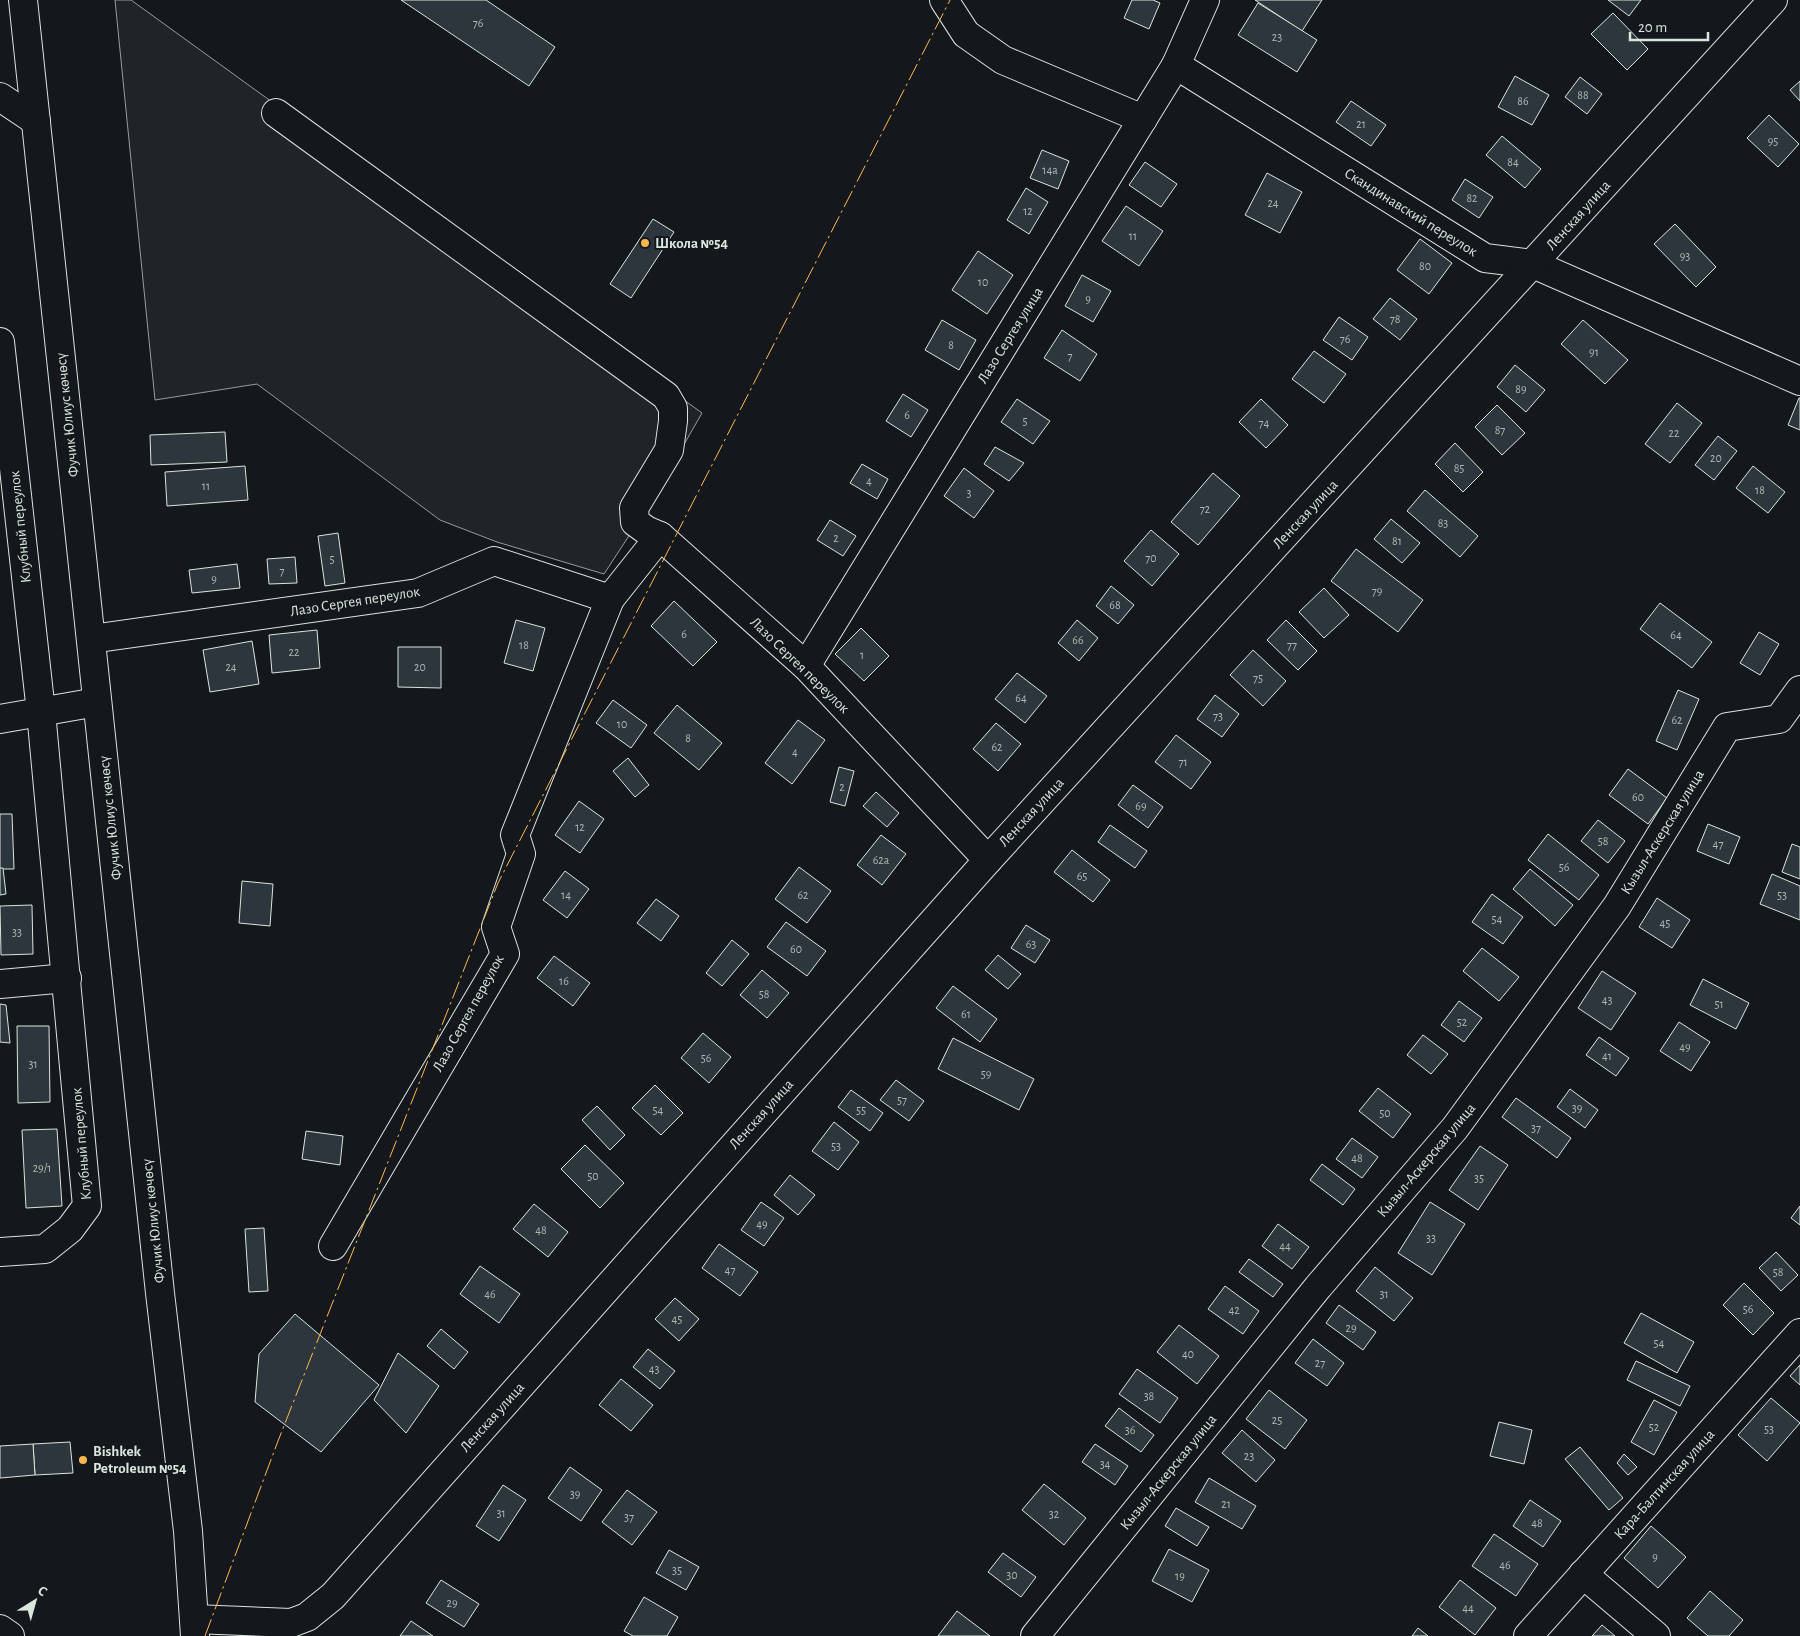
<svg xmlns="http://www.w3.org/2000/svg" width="1800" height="1636" viewBox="0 0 1800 1636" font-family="'Alegreya Sans',sans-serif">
<rect width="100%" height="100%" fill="#14181c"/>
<path fill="#202428" stroke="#939e99" d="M115,0H131L702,413L651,502L604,574L497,542L440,520L257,384L155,400Z"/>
<g fill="#2c363c" stroke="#d8e6dc">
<path d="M401,0H486L555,47L529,86Z"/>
<path d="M1132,0H1153L1160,3L1149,29L1124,18Z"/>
<path d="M1255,0H1322L1302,31Z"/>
<path d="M1608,0H1641L1629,16Z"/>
<path d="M1258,3L1317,40L1297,72L1238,35Z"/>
<path d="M1613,13L1648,49L1627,70L1591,34Z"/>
<path d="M1515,76L1549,95L1532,125L1498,107Z"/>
<path d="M1580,77L1602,94L1587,114L1565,97Z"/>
<path d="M1800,81V101L1790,90Z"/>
<path d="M1351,101L1386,125L1371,146L1336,122Z"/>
<path d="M1769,115L1799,144L1778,167L1747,138Z"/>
<path d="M1502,136L1541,169L1525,188L1486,155Z"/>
<path d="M1042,150L1069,161L1058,189L1030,178Z"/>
<path d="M1145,162L1177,184L1161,207L1129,185Z"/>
<path d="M1267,173L1302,192L1280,233L1245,215Z"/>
<path d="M1465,179L1493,197L1479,218L1452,200Z"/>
<path d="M1026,188L1048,202L1029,234L1007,220Z"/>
<path d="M1126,206L1163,231L1139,266L1102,241Z"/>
<path d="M653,219L674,232L631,298L610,284Z"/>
<path d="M1675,224L1716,267L1696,287L1654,244Z"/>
<path d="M1420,239L1452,263L1429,294L1397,270Z"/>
<path d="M978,251L1013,275L987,314L952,290Z"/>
<path d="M1082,275L1111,291L1093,322L1065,306Z"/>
<path d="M1390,298L1417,319L1400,340L1373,319Z"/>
<path d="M1339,317L1368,337L1352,360L1323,340Z"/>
<path d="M942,320L976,340L959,370L925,350Z"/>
<path d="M1583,320L1628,360L1605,384L1561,344Z"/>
<path d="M1062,330L1097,354L1080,381L1044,358Z"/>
<path d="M1314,351L1346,374L1324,403L1292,379Z"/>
<path d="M1515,365L1545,390L1526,412L1497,387Z"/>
<path d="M903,394L928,410L911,437L886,421Z"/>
<path d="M1799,398H1800V430L1788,425Z"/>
<path d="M1017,399L1050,421L1033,444L1001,422Z"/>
<path d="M1261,399L1288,425L1266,448L1239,422Z"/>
<path d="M1677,403L1702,423L1670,463L1645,444Z"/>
<path d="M1497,405L1525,433L1502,455L1475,427Z"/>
<path d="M225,432L227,462L151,465L150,435Z"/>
<path d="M1718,436L1737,451L1714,480L1695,465Z"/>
<path d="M1455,443L1483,472L1463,492L1435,464Z"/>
<path d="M995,447L1024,463L1009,481L984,464Z"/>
<path d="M862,464L888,479L877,499L850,483Z"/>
<path d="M245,466L248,500L167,506L165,472Z"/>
<path d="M1753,466L1785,492L1768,513L1736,488Z"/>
<path d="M964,468L994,491L974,518L944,496Z"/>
<path d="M1213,473L1240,496L1198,545L1171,522Z"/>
<path d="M1425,490L1478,536L1460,557L1407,511Z"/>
<path d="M1391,519L1420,543L1402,563L1374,539Z"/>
<path d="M830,520L856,536L843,556L817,540Z"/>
<path d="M1151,530L1179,554L1152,586L1124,561Z"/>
<path d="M338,533L345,583L325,586L318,536Z"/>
<path d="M1356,549L1423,600L1398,632L1331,581Z"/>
<path d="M295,557L297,583L269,584L267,559Z"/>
<path d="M237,564L240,588L192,593L189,570Z"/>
<path d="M1111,586L1134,605L1118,624L1096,606Z"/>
<path d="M1324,588L1349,615L1324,638L1299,612Z"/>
<path d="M674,601L717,642L693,666L651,626Z"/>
<path d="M1660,603L1712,642L1692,668L1640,629Z"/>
<path d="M516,620L545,628L533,671L504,663Z"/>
<path d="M1077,620L1098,638L1079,661L1058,643Z"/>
<path d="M1286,620L1317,651L1298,670L1267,640Z"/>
<path d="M861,628L889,656L864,681L835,654Z"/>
<path d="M317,630L320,668L272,673L269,635Z"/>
<path d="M1759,632L1779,644L1760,675L1740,663Z"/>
<path d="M252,641L259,684L210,692L203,650Z"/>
<path d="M398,647H441V688L398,687Z"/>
<path d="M1253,650L1286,681L1263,706L1230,675Z"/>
<path d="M1017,673L1047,696L1025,723L995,699Z"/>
<path d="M1678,690L1699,699L1677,750L1656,741Z"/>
<path d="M1215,695L1239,714L1222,737L1197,719Z"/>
<path d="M613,700L647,725L631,748L596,723Z"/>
<path d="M677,705L722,743L699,770L654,733Z"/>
<path d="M798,720L825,740L792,784L765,763Z"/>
<path d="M996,723L1021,744L998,771L973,749Z"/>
<path d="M1176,735L1211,762L1191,789L1155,762Z"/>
<path d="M628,758L649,785L635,797L613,771Z"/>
<path d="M839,767L854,771L845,806L830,802Z"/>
<path d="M1628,769L1667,798L1648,824L1609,795Z"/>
<path d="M1133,785L1163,807L1148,828L1118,805Z"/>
<path d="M876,792L899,813L887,827L863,806Z"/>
<path d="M579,801L604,819L580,853L555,835Z"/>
<path d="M0,814H12L14,869H0Z"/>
<path d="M1598,820L1625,841L1608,863L1581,841Z"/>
<path d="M1708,824L1740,837L1729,864L1697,851Z"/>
<path d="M1110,825L1147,851L1135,868L1098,842Z"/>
<path d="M1548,834L1599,875L1579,900L1528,860Z"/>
<path d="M881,835L906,854L882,885L857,865Z"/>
<path d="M1792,844L1800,847V879L1782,872Z"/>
<path d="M1072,850L1110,880L1093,902L1054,872Z"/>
<path d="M799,867L831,891L807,923L775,899Z"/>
<path d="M0,868H3L6,894L0,895Z"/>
<path d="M1530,869L1573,905L1555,926L1513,889Z"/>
<path d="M565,871L589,889L567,918L543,900Z"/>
<path d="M1772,874L1800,886V920L1760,904Z"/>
<path d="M242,881L273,884L270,926L239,923Z"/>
<path d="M1492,894L1523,917L1503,944L1472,922Z"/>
<path d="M1657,898L1690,920L1672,948L1639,927Z"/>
<path d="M656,899L679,916L661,941L637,923Z"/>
<path d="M32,905L33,954L1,955L0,906Z"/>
<path d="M786,922L826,951L807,976L767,947Z"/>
<path d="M1026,925L1050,940L1035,963L1011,948Z"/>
<path d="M732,940L749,954L722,986L706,973Z"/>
<path d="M1482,948L1519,977L1499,1001L1463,971Z"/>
<path d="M998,955L1021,974L1008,989L985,970Z"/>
<path d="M554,956L590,983L573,1006L537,978Z"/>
<path d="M762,970L789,993L767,1018L740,995Z"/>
<path d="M1602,971L1636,993L1611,1030L1578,1008Z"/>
<path d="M1703,979L1749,1003L1736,1029L1690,1005Z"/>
<path d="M953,986L997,1019L980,1042L936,1008Z"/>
<path d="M1459,1001L1482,1018L1464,1042L1441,1025Z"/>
<path d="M0,1004L6,1005L10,1043L0,1042Z"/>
<path d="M1679,1022L1710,1042L1691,1071L1660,1051Z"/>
<path d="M17,1026H49L50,1102L18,1103Z"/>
<path d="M703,1033L731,1057L709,1083L681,1058Z"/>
<path d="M1423,1035L1448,1054L1431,1074L1407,1055Z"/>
<path d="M1599,1037L1629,1058L1616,1076L1586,1055Z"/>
<path d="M953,1038L1034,1079L1019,1110L938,1069Z"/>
<path d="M896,1080L924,1101L909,1121L880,1100Z"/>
<path d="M655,1085L683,1113L661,1135L632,1108Z"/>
<path d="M1378,1088L1411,1114L1393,1138L1359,1111Z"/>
<path d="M1570,1089L1598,1110L1585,1128L1557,1107Z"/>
<path d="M851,1090L883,1113L870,1131L838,1107Z"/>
<path d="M1516,1098L1571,1138L1557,1158L1502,1117Z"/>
<path d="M597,1106L625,1135L610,1150L582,1120Z"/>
<path d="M834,1122L859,1142L838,1170L812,1151Z"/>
<path d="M57,1129L62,1206L26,1208L22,1130Z"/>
<path d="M306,1131L343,1136L340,1165L302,1159Z"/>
<path d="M1352,1138L1378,1157L1362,1178L1336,1159Z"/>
<path d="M585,1145L624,1183L600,1208L561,1169Z"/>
<path d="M1480,1146L1508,1165L1478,1210L1449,1190Z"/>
<path d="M1322,1164L1355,1189L1343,1205L1310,1180Z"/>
<path d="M790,1175L815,1195L798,1215L774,1195Z"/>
<path d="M761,1202L784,1218L764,1246L741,1230Z"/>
<path d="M1430,1202L1465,1224L1432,1275L1398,1253Z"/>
<path d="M534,1204L568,1232L548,1257L513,1229Z"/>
<path d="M1800,1206V1225L1791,1218Z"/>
<path d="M1278,1224L1309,1247L1292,1269L1262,1246Z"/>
<path d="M264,1228L268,1291L249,1292L245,1229Z"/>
<path d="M719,1244L758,1272L740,1296L702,1268Z"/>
<path d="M1776,1252L1798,1275L1781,1291L1759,1268Z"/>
<path d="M1249,1259L1283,1284L1273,1297L1239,1272Z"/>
<path d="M480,1266L520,1294L499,1323L460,1294Z"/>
<path d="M1375,1267L1413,1298L1394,1321L1356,1291Z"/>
<path d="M1744,1283L1774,1313L1753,1335L1723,1305Z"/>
<path d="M1225,1286L1259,1311L1243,1334L1208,1309Z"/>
<path d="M675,1298L699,1319L679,1341L655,1319Z"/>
<path d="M1339,1305L1376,1332L1363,1350L1326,1323Z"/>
<path d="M1641,1313L1694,1342L1677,1373L1624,1343Z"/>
<path d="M295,1314L379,1385L321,1452L255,1402L259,1354Z"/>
<path d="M1179,1325L1219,1356L1197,1384L1157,1352Z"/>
<path d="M441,1329L468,1352L454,1369L427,1346Z"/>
<path d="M1313,1339L1344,1363L1327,1386L1295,1363Z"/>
<path d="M648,1349L675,1371L660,1389L633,1367Z"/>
<path d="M398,1353L439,1386L406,1433L374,1400Z"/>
<path d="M1636,1361L1690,1386L1680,1406L1627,1380Z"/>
<path d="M1800,1365V1385L1790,1376Z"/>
<path d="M1137,1369L1178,1398L1160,1423L1119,1394Z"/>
<path d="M621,1379L653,1405L631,1431L599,1405Z"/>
<path d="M1269,1390L1307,1420L1285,1449L1246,1419Z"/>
<path d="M1771,1398L1800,1423L1767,1461L1738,1435Z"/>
<path d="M1654,1400L1677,1412L1654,1455L1631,1442Z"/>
<path d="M1119,1408L1154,1435L1141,1452L1105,1426Z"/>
<path d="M1499,1422L1532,1430L1524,1464L1490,1456Z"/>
<path d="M1242,1430L1275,1460L1256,1482L1222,1453Z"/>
<path d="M70,1442L73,1473L35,1475L33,1444Z"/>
<path d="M33,1444L35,1475L0,1478V1446Z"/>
<path d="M1095,1444L1128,1466L1115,1485L1082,1462Z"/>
<path d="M1580,1447L1623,1498L1609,1510L1565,1459Z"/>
<path d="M1624,1454L1637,1467L1628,1475L1617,1463Z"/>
<path d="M570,1467L602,1490L581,1521L548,1498Z"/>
<path d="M1209,1478L1256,1506L1242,1529L1195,1502Z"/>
<path d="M1044,1484L1086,1518L1064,1545L1022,1510Z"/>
<path d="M503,1485L526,1500L499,1541L476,1526Z"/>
<path d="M627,1490L657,1512L632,1545L602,1522Z"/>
<path d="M1530,1500L1561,1521L1543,1547L1513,1526Z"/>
<path d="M1176,1508L1209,1527L1197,1546L1165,1526Z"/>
<path d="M1651,1526L1686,1557L1658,1588L1624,1558Z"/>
<path d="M1494,1534L1538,1564L1516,1596L1472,1566Z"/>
<path d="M1169,1549L1209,1570L1192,1602L1152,1581Z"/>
<path d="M669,1550L699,1567L686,1590L656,1573Z"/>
<path d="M1003,1553L1036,1577L1021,1597L988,1572Z"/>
<path d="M441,1580L479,1604L464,1627L426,1603Z"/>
<path d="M1460,1580L1496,1608L1475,1635L1439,1607Z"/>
<path d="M1710,1591L1743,1620L1729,1636H1708L1687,1618Z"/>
<path d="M644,1597L678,1617L667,1636H633L624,1631Z"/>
<path d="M957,1611L990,1636H938Z"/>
<path d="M411,1621L433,1636H400Z"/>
<path d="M1602,1625L1615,1636H1592Z"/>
<path d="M1418,1628L1428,1636H1412Z"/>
</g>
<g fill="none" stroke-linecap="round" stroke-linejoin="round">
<defs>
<g id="minor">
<path d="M944,0L966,34L1003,60L1143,119"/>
<path d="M1176,65L1485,258L1533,264L1800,381"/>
<path d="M0,97L36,121"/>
<path d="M276,113L666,396L673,408V421L669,450L634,508L635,522L646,530L660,536"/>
<path d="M0,342L41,712L87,1206L70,1229L45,1249L0,1252"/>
<path d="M91,639L418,593L494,561L610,599"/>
<path d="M806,666L1176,65L1205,0"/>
<path d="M0,719L97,702"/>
<path d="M0,984L67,978"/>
<path d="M333,1246L505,954L496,927L521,854L515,835L610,599L660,536L806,666L988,860"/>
<path d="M1583,1574L1656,1636"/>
<path d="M0,1629L10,1636"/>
<path d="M1035,1636L1318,1287L1455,1128L1617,906L1727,727L1779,719L1800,690"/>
<path d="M1528,1636L1800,1333"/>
</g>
<g id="major">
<path d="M23,0L160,1293L188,1531L195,1636"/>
<path d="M194,1619L291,1623L307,1617L333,1596L988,860L1773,0"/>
</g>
</defs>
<use href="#minor" stroke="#d8e6dc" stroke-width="30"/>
<use href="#major" stroke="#d8e6dc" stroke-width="30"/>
<use href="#minor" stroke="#14181c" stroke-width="28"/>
<use href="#major" stroke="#14181c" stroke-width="28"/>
<path stroke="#ffb74d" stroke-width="1" stroke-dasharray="18 4 2.5 4" stroke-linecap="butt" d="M205,1636L278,1441L498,883L950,0"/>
</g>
<g fill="#ffb74d" stroke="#14181c" stroke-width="2">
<circle cx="645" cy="243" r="5"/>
<circle cx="83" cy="1460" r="5"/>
</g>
<g text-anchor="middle" stroke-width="4" stroke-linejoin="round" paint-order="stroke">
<g font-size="12" fill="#adbab4">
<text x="478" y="27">76</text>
<text x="1277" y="41">23</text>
<text x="1583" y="99">88</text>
<text x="1523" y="105">86</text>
<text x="1361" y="128">21</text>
<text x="1773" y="145">95</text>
<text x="1513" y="166">84</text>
<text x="1050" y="174">14а</text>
<text x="1472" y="202">82</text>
<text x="1273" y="207">24</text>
<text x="1028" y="215">12</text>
<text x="1133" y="240">11</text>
<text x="1685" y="260">93</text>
<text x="1425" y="270">80</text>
<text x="983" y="286">10</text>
<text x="1088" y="303">9</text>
<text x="1395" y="323">78</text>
<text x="1345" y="343">76</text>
<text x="951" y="349">8</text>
<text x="1594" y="356">91</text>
<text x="1070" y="360">7</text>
<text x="1521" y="393">89</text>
<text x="907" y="419">6</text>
<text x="1025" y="425">5</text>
<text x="1264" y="427">74</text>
<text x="1500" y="434">87</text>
<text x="1674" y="437">22</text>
<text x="1716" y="462">20</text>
<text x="1459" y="472">85</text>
<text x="869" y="485">4</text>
<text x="206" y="490">11</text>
<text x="1760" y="494">18</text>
<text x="969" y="497">3</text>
<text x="1205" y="513">72</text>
<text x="1443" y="527">83</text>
<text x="836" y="542">2</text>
<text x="1397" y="545">81</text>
<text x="1151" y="562">70</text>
<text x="332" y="563">5</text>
<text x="282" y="575">7</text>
<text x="214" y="583">9</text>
<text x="1377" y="595">79</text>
<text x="1115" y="609">68</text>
<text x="684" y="638">6</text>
<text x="1676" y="639">64</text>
<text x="1078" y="644">66</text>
<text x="524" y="649">18</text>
<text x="1292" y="649">77</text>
<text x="294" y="656">22</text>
<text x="862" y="659">1</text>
<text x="231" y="671">24</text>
<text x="420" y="671">20</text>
<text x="1258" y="682">75</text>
<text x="1021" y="702">64</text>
<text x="1218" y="720">73</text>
<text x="1677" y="724">62</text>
<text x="622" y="728">10</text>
<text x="688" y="742">8</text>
<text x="997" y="751">62</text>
<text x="795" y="756">4</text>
<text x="1183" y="766">71</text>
<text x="842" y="791">2</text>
<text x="1638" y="801">60</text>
<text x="1141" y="810">69</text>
<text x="580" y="831">12</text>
<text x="1603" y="845">58</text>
<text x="1718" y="848">47</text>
<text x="881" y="864">62a</text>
<text x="1564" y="871">56</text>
<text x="1082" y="880">65</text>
<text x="566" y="899">14</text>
<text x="803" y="899">62</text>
<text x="1782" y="899">53</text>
<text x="1497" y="923">54</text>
<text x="1665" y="927">45</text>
<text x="17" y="936">33</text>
<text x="1031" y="948">63</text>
<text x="796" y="953">60</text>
<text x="564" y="985">16</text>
<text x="764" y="998">58</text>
<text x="1607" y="1004">43</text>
<text x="1719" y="1008">51</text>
<text x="966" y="1018">61</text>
<text x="1462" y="1026">52</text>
<text x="1685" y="1051">49</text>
<text x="1607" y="1060">41</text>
<text x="706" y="1062">56</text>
<text x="33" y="1068">31</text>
<text x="986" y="1078">59</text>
<text x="902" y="1104">57</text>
<text x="1577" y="1112">39</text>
<text x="658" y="1114">54</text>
<text x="861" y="1114">55</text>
<text x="1385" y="1117">50</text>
<text x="1536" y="1132">37</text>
<text x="836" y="1150">53</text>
<text x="1357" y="1162">48</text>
<text x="42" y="1172">29/1</text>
<text x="593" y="1180">50</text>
<text x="1479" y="1182">35</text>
<text x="762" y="1228">49</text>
<text x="541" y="1234">48</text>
<text x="1431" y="1242">33</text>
<text x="1285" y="1250">44</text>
<text x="730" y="1274">47</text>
<text x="1778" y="1276">58</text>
<text x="490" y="1298">46</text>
<text x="1384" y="1298">31</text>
<text x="1748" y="1313">56</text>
<text x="1234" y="1314">42</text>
<text x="677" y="1323">45</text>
<text x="1351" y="1332">29</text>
<text x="1659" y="1347">54</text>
<text x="1188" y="1358">40</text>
<text x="1320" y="1367">27</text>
<text x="654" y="1373">43</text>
<text x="1149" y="1400">38</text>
<text x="1277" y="1424">25</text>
<text x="1654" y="1431">52</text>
<text x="1769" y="1433">53</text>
<text x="1130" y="1434">36</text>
<text x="1249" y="1460">23</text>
<text x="1105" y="1468">34</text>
<text x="575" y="1498">39</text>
<text x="1226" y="1508">21</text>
<text x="501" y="1517">31</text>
<text x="1054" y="1518">32</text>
<text x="629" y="1521">37</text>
<text x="1537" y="1527">48</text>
<text x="1655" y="1561">9</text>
<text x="1505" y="1569">46</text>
<text x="677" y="1574">35</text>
<text x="1012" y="1579">30</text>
<text x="1180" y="1580">19</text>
<text x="452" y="1607">29</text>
<text x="1468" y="1612">44</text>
</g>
<g font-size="15" fill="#d8e6dc" stroke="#14181c">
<text transform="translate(1411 212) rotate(32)" y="5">Скандинавский переулок</text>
<text transform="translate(1578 215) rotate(-48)" y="5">Ленская улица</text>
<text transform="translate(1010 335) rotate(-58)" y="5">Лазо Сергея улица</text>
<text transform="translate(67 415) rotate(-96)" y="5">Фучик Юлиус көчөсү</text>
<text transform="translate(1305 514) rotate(-47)" y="5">Ленская улица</text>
<text transform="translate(20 527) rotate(-96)" y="5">Клубный переулок</text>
<text transform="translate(355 601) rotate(-9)" y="5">Лазо Сергея переулок</text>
<text transform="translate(800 665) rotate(44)" y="5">Лазо Сергея переулок</text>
<text transform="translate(1031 812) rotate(-47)" y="5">Ленская улица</text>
<text transform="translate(110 818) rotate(-96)" y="5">Фучик Юлиус көчөсү</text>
<text transform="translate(1662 832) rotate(-58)" y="5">Кызыл-Аскерская улица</text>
<text transform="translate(468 1013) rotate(-61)" y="5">Лазо Сергея переулок</text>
<text transform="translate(761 1114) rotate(-48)" y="5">Ленская улица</text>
<text transform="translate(81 1144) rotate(-95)" y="5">Клубный переулок</text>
<text transform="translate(1426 1160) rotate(-50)" y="5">Кызыл-Аскерская улица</text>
<text transform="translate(153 1221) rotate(-96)" y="5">Фучик Юлиус көчөсү</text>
<text transform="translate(492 1417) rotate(-48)" y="5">Ленская улица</text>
<text transform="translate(1168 1472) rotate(-51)" y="5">Кызыл-Аскерская улица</text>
<text transform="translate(1664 1484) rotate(-48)" y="5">Кара-Балтинская улица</text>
</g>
<g font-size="15" font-weight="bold" fill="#d8e6dc" stroke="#14181c" text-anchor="start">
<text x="655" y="248">Школа №54</text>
<text x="93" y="1456">Bishkek<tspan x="93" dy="17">Petroleum №54</tspan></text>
</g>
</g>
<g transform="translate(35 1601) rotate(37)" stroke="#14181c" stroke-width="4" paint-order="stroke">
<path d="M0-4L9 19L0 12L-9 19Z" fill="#d8e6dc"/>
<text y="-8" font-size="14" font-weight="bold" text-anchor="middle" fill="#d8e6dc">С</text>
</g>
<path d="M1630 32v8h78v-8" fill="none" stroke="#d8e6dc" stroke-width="2.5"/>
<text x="1638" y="32" font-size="15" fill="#d8e6dc" stroke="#14181c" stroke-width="4" paint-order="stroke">20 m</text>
</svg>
